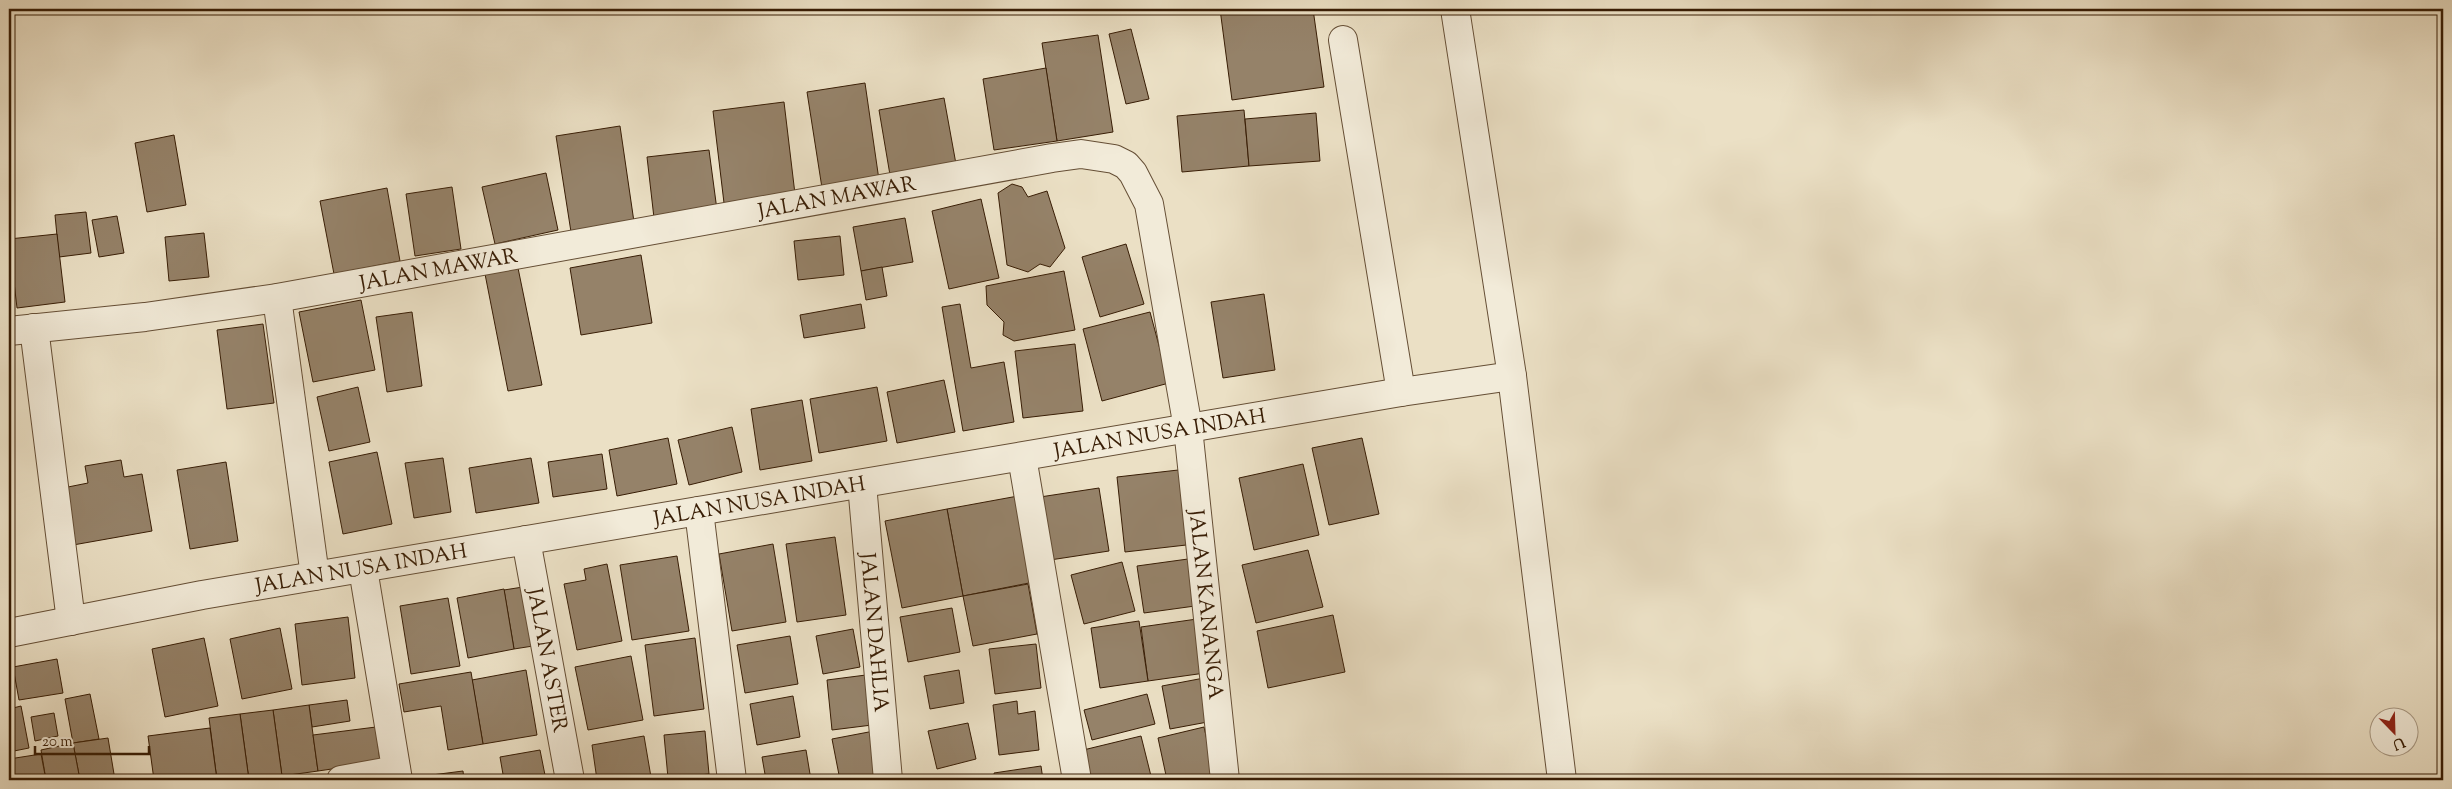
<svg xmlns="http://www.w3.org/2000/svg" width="2452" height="789" viewBox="0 0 2452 789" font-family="'Sorts Mill Goudy',serif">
<rect width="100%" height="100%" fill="#ebe0c5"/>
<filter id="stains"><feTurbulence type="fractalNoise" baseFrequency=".004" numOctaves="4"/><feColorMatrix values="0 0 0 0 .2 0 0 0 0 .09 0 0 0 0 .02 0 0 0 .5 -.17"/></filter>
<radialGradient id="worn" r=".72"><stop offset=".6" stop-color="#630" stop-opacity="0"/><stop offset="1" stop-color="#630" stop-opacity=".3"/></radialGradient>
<g fill="#958269" stroke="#381d05">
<path d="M1220,9H1313L1324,87L1232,100Z"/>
<path d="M1131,29L1149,99L1126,104L1109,34Z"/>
<path d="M1098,35L1113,132L1057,141L1042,43Z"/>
<path d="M1046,68L1057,141L994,150L983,79Z"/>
<path d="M865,83L879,180L822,188L807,92Z"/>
<path d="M944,98L956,164L890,175L879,110Z"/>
<path d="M784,102L795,194L724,203L713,111Z"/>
<path d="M1244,110L1249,166L1182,172L1177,116Z"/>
<path d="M1316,113L1320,161L1249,166L1245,119Z"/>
<path d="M620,126L634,222L571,232L556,136Z"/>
<path d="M174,135L186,205L147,212L135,143Z"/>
<path d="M709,150L717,210L654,218L647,157Z"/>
<path d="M546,173L558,230L495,244L482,187Z"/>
<path d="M1012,184L1022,187L1028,197L1047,191L1065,248L1050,267L1040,264L1028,272L1007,265L998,193Z"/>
<path d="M452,187L461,249L415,256L406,194Z"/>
<path d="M387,188L400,261L334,274L320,201Z"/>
<path d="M981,199L999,278L949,289L932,211Z"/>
<path d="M86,212L91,253L59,257L55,215Z"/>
<path d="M117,216L124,253L99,257L92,220Z"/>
<path d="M905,218L913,262L861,271L853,227Z"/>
<path d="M204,233L209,277L169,281L165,237Z"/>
<path d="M57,234L65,302L17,308L9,239Z"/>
<path d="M840,236L844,275L798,280L794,241Z"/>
<path d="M1126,244L1144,304L1100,317L1082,257Z"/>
<path d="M641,255L652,323L581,335L570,268Z"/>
<path d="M882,267L887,296L866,300L861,271Z"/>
<path d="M518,268L542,385L508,391L485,274Z"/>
<path d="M1064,271L1075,330L1014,341L1003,335L1004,322L987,305L986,286Z"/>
<path d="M1264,294L1275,370L1223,378L1211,302Z"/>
<path d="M361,300L375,370L313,382L299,312Z"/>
<path d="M861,304L865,328L804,338L800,315Z"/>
<path d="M960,304L971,368L1004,362L1014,422L963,431L942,307Z"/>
<path d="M412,312L422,386L387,392L376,317Z"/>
<path d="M1150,312L1169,383L1102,401L1083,329Z"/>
<path d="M263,324L274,403L227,409L217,330Z"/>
<path d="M1075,344L1083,411L1023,418L1015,351Z"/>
<path d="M944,380L955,432L897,443L887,392Z"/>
<path d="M358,387L370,442L329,451L317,397Z"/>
<path d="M877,387L887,441L819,453L810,399Z"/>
<path d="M802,400L812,461L760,470L751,409Z"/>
<path d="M732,427L742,472L689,485L678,440Z"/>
<path d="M668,438L677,484L617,496L609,450Z"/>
<path d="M1362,438L1379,514L1329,525L1312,448Z"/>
<path d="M377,452L392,524L343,534L329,462Z"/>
<path d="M602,454L607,489L553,497L548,462Z"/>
<path d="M443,458L451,512L414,518L405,463Z"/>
<path d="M531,458L539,503L476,513L469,468Z"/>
<path d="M121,460L124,477L142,474L152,531L73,545L63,488L88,483L85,466Z"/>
<path d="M226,462L238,541L190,549L177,470Z"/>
<path d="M1303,464L1319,535L1254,550L1239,478Z"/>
<path d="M1187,469L1195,544L1125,552L1117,477Z"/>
<path d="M1099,488L1109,551L1050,560L1040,497Z"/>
<path d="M1018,496L1034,582L963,596L947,509Z"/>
<path d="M947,509L963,596L902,608L885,521Z"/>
<path d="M835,537L846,615L797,622L786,544Z"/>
<path d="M773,544L786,622L732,631L719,554Z"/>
<path d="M1308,550L1323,607L1256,623L1242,565Z"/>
<path d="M677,556L689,631L632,640L620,565Z"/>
<path d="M1188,559L1195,606L1144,613L1137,566Z"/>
<path d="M1122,562L1135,611L1084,624L1071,575Z"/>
<path d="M607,564L622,641L577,650L564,584L586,580L584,569Z"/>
<path d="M1028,584L1037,634L973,646L963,596Z"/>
<path d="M523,587L533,646L514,649L504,590Z"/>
<path d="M504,589L514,649L468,658L457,598Z"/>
<path d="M448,598L460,666L411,674L400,606Z"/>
<path d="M952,608L960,652L908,662L900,617Z"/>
<path d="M1333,615L1345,672L1268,688L1257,631Z"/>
<path d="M348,617L355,678L302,685L295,624Z"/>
<path d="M1197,619L1205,673L1148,681L1141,627Z"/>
<path d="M1139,621L1148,681L1100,688L1091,628Z"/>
<path d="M280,628L292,689L242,699L230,639Z"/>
<path d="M853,629L860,667L823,674L816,636Z"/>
<path d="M790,636L798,684L745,693L737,645Z"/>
<path d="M204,638L218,706L165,717L152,649Z"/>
<path d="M695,638L704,709L654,716L645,645Z"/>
<path d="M1036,644L1041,688L995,694L989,649Z"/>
<path d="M631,656L643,720L588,730L575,667Z"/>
<path d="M57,659L63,693L19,700L13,667Z"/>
<path d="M526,670L537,735L483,744L472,680Z"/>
<path d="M959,670L964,703L930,709L924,676Z"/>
<path d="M471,672L483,744L448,750L441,706L404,712L399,684Z"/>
<path d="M866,675L872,725L832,730L827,680Z"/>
<path d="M1204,678L1213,721L1170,729L1162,686Z"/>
<path d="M90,694L99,739L73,743L65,699Z"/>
<path d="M1147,694L1155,724L1092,740L1084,710Z"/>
<path d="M793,696L800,737L757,745L750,704Z"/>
<path d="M347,700L350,721L312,727L309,705Z"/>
<path d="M1017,701L1018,714L1035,711L1039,750L999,755L993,705Z"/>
<path d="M309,705L318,771L282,776L273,710Z"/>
<path d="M21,706L29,748L9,752V709Z"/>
<path d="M273,710L282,776L249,780L240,714Z"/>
<path d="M54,713L58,736L35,741L31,717Z"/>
<path d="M240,714L249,780H217L209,718Z"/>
<path d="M968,723L976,759L937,769L928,731Z"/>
<path d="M376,727L380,762L318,771L313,735Z"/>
<path d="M1204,727L1216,780H1167L1158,738Z"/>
<path d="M210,728L217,780H154L148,736Z"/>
<path d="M705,731L709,774L668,778L664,735Z"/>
<path d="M874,731L883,780H840L832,739Z"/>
<path d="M644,736L651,777L634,780H597L592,745Z"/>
<path d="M1141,736L1152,780H1082L1075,752Z"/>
<path d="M108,738L115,780H80L73,743Z"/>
<path d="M73,743L80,780H46L41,750Z"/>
<path d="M540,750L546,780H504L500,757Z"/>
<path d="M806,750L811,780H766L762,757Z"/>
<path d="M41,754L46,780H9V759Z"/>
<path d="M1041,766L1043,780H995L994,773Z"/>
<path d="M463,771L464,780H425L424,776Z"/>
<path d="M651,777L652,780H634Z"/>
</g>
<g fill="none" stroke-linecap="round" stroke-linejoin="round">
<defs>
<g id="minor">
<path d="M1455,9L1512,376L1562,780"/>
<path d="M1343,40L1401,392"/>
<path d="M277,298L315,576"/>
<path d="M34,328L71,621"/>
<path id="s1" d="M9,331L145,317L277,298L1052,158L1081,154L1114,159L1126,165L1133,173L1149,204L1188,428L1225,780"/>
<path d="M1022,457L1077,780"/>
<path id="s2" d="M862,484L888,780"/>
<path d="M699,511L732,780"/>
<path id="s3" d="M526,540L570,780"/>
<path d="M363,569L398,780"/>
<path id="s4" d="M9,633L202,595L1401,392L1512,376"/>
<path d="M341,780L396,770"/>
</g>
</defs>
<use href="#minor" stroke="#654e35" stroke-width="30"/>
<use href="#minor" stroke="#f2ebd9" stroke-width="28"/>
</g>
<g text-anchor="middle" stroke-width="4.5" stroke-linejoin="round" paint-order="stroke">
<g font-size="21" fill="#381d05" stroke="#f2ebd9">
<text dy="7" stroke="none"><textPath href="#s1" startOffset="839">JALAN MAWAR</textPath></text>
<text dy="7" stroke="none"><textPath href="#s1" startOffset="434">JALAN MAWAR</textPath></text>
<text dy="7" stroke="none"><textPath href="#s4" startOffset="1168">JALAN NUSA INDAH</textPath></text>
<text dy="7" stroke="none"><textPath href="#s4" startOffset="762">JALAN NUSA INDAH</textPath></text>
<text dy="7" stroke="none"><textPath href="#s4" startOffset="358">JALAN NUSA INDAH</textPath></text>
<text dy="7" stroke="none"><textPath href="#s1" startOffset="1584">JALAN KANANGA</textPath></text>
<text dy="7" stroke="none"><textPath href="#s2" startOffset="149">JALAN DAHLIA</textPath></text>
<text dy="7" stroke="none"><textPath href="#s3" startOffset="122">JALAN ASTER</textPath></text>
</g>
</g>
<rect width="2452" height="789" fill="none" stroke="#ebe0c5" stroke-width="30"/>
<rect x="10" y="10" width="2432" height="769" fill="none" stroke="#381d05" stroke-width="2.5"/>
<rect x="15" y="15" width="2422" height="759" fill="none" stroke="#381d05"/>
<g transform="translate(2394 732) rotate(157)"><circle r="24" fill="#f2ebd9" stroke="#a89984"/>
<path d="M0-4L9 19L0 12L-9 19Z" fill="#8f2418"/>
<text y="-8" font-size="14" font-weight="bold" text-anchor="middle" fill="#381d05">U</text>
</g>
<path d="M35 746v8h114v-8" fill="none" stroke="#381d05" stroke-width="2.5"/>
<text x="42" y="746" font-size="15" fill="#381d05" stroke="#f2ebd9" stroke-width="4" paint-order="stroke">20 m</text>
<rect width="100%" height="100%" filter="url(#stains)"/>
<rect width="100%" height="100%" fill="url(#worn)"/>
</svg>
